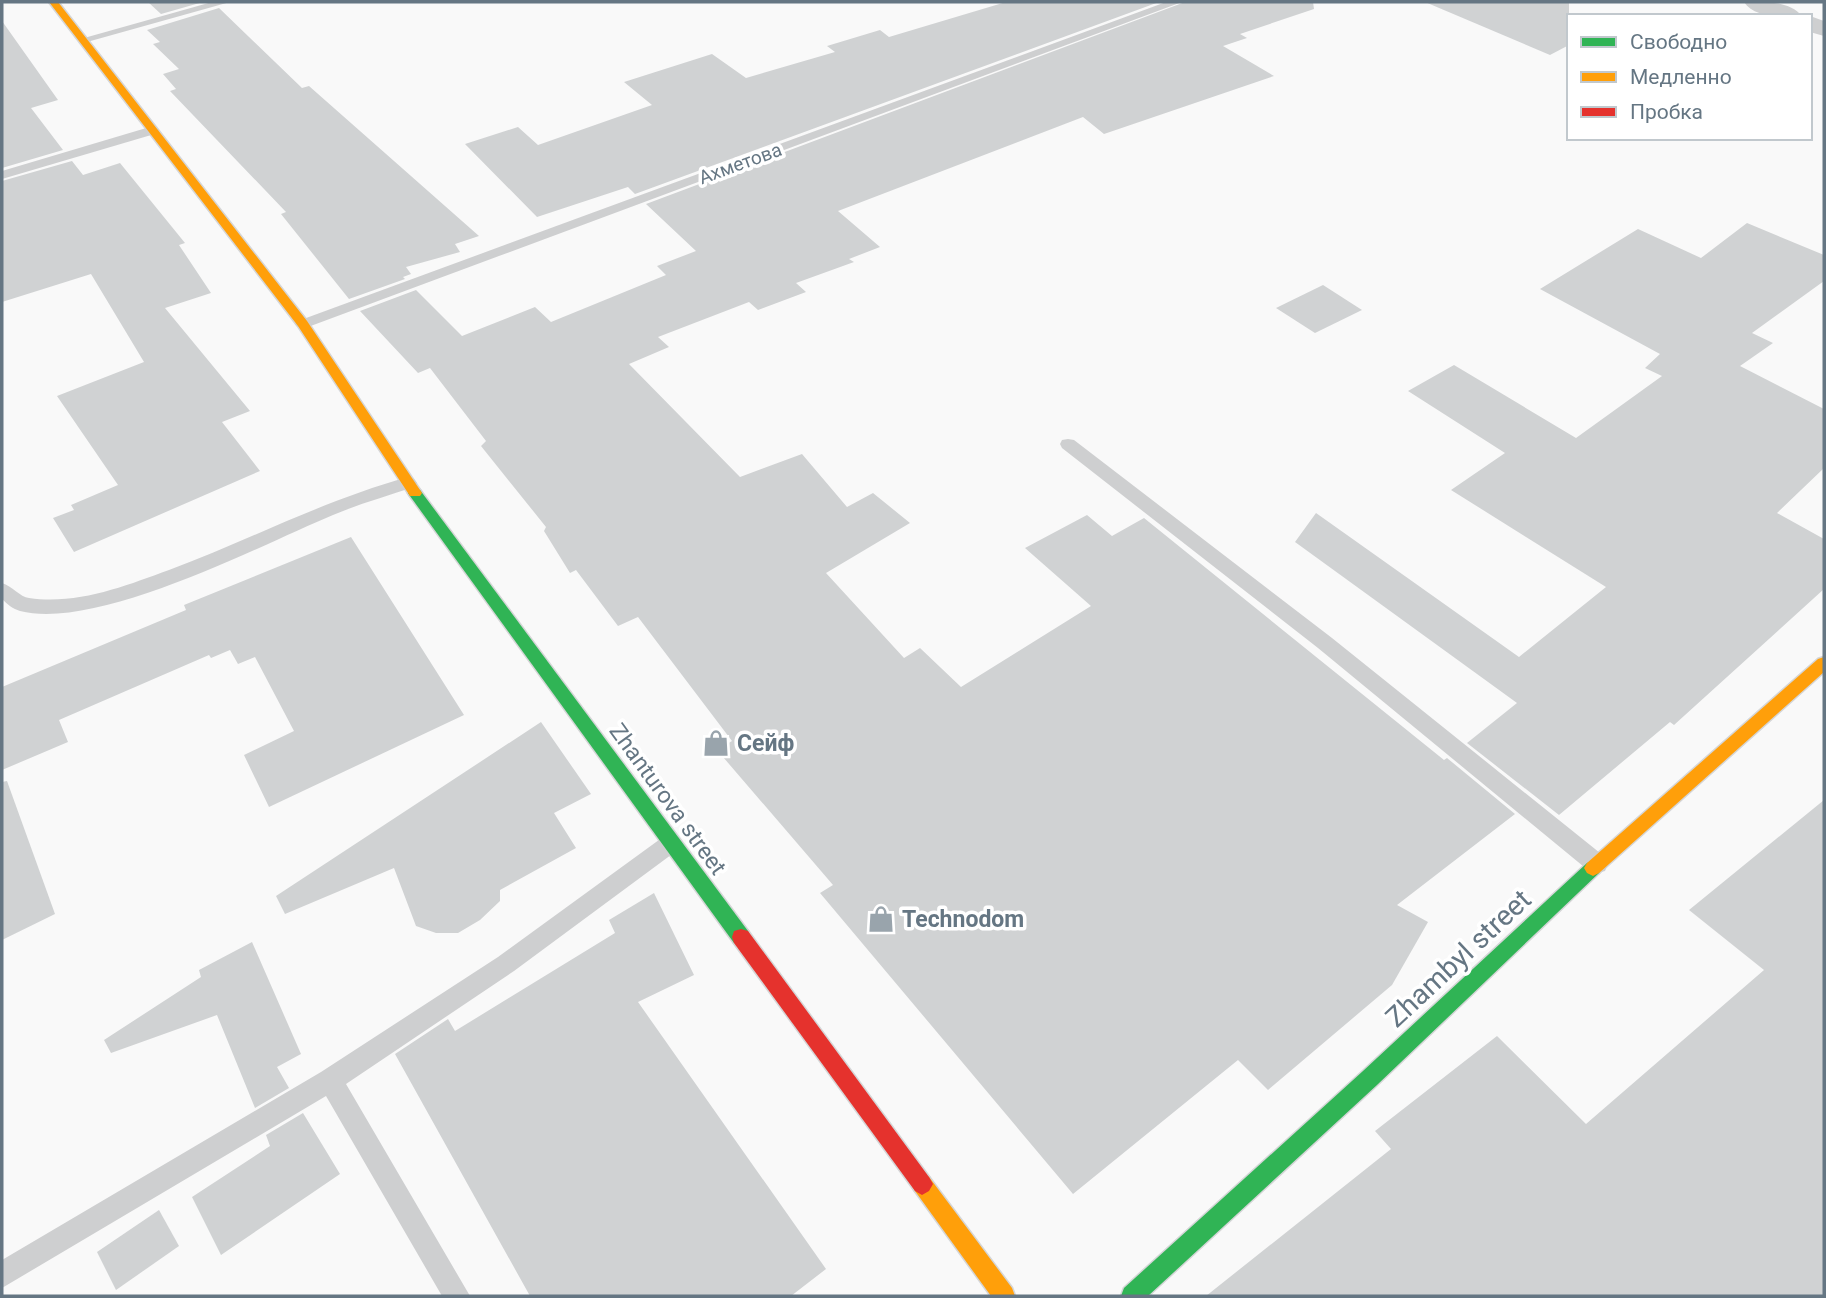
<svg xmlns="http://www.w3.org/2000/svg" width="1826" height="1298" viewBox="0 0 1826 1298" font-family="Roboto,sans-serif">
<rect width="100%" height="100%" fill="#f9f9f9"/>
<g fill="#d0d2d3">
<path d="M148,2H203L161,14Z"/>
<path d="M1006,2H1159L635,194L628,187L537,217L465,144L518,127L538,145L652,105L624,82L712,54L746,78L835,52L827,46L880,30L889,37Z"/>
<path d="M1185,2H1313L1314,9L1240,34L1247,38L1223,46L1274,76L1104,134L1083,117L838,211L880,247L849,259L854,262L796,283L806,292L758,310L749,302L658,337L669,347L629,364L740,477L802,454L847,507L873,493L910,523L826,573L904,658L920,648L961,687L1091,606L1025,548L1087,515L1112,536L1144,518L1444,760L1447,758L1515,814L1397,905L1428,922L1392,985L1268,1090L1238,1060L1073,1194L820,893L833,885L717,750L732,741L638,617L618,626L576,570L570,573L544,531L546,527L481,446L486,441L430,368L418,373L360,311L416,290L462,336L535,307L551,322L666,275L657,266L696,251L646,204Z"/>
<path d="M1425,2H1569V45L1550,55Z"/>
<path d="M219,8L302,88L309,86L479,236L455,244L460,252L406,267L411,274L403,277L405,279L349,299L281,214L286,212L170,91L176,89L163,74L179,69L153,44L160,42L147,30Z"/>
<path d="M2,21L58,100L31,108L63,150L2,168Z"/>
<path d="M72,161L83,175L120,163L185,243L179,245L211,293L165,308L250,411L222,422L260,471L74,552L53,518L74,510L71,505L118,485L57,396L144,362L91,274L2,302V181Z"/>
<path d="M1747,223L1824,255V281L1752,333L1773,343L1740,366L1824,409V468L1777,513L1824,539V589L1674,725L1670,722L1559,815L1467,743L1517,703L1295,542L1316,513L1519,657L1606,587L1451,490L1505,453L1408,391L1454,365L1576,438L1662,376L1645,368L1660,354L1540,289L1638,229L1701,258Z"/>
<path d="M1323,285L1362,310L1315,333L1276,308Z"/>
<path d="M351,537L464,715L269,807L244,755L294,731L255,657L238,664L230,650L211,658L209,655L59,720L68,742L2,770V687L186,610L184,605Z"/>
<path d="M541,722L591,794L554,813L576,848L500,890V901L480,920L458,933H436L416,926L394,868L285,914L276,896Z"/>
<path d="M7,781L55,914L2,940V782Z"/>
<path d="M1824,800V1296H1206L1391,1149L1375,1131L1497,1036L1586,1124L1764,970L1689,910Z"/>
<path d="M654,893L694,975L638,1002L826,1269L791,1296H530L395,1054L448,1019L455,1031L615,933L609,920Z"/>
<path d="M252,942L301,1054L277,1067L289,1088L255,1108L217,1015L111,1053L104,1040L201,977L199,970Z"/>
<path d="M303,1113L340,1174L221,1255L192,1197L270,1146L266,1135Z"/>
<path d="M159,1210L179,1246L116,1290L97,1252Z"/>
</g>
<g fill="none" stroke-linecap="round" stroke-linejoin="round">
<defs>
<g id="fast">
<path d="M415,488L420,490L748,931L750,937L748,943L741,945L734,943L410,496L408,493L410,490Z"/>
<path d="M1593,860L1599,863L1602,868L1599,873L1377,1085L1148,1296H1121L1124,1288L1363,1071L1587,863Z"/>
</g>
<g id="slow">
<path d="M49,2H58L307,321L420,490L422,493L420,496H410L298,326Z"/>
<path d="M1824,657V672L1599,873L1593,876L1587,873L1584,868L1587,863L1818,659Z"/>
<path d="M922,1173L929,1177L1012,1288L1015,1296H991L915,1191L911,1184L915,1177Z"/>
</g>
<path id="jam" d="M741,929L748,931L929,1177L933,1184L929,1191L922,1195L915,1191L734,943L732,937L734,931Z"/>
</defs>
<use href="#fast" stroke="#d5d6d7" stroke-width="3"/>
<use href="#slow" stroke="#d5d6d7" stroke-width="3"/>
<use href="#jam" stroke="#d5d6d7" stroke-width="3"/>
<g fill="#cecfd0" fill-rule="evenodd">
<path d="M212,2H230L87,42L77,40Z"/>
<path d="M1166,2H1182L308,327H298L295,324L298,321Z"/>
<path d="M153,126L159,130L158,133L2,179V171Z"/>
<path d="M1068,439L1074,440L1332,638L1605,857L1608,864L1605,871L1597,873L1589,871L1318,648L1062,448L1060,444L1062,440Z"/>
<path d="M408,477L414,479L417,483L414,487C387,496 359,504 333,515C259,546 97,631 20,611C13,609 7,604 2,599V583C12,586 20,597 29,598C78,605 125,586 169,570C249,540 325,500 408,477Z"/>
<path d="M671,834L679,837L682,843L679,849L514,971L346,1084L470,1296H442L326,1096L2,1288V1260L321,1072L498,957L663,837Z"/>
</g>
<g fill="#cecfd0" fill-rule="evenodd">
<path d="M1744,2C1763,2 1789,0 1802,16C1784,16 1755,19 1744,2Z"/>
<path d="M1810,16L1824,21V36L1810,32Z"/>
</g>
<use href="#fast" fill="#30b455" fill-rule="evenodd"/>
<use href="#slow" fill="#ff9f0a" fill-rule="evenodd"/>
<use href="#jam" fill="#e5322d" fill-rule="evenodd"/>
</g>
<defs>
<symbol id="shop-bare" viewBox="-9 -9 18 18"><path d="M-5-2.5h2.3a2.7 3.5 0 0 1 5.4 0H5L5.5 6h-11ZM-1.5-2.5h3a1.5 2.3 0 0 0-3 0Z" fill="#99a4ac" stroke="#fff" stroke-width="2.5" paint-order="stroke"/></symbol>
</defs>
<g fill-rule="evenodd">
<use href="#shop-bare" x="697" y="724" width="38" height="38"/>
<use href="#shop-bare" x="862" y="900" width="38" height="38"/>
</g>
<g text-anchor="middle" stroke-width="7" stroke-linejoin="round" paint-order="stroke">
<g font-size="19" fill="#657683" stroke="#fff">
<text transform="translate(740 163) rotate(-20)" y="7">Ахметова</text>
</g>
<g font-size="23" font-weight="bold" fill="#657683" stroke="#fff" text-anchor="start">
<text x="737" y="751">Сейф</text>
<text x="902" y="927">Technodom</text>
</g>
<g font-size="23" fill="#657683" stroke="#fff">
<text transform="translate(668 799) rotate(54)" y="8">Zhanturova street</text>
</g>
<g font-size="28" fill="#657683" stroke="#fff">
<text transform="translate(1458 958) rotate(-43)" y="10">Zhambyl street</text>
</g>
</g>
<rect width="1826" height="1298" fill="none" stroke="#657683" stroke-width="7"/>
<rect x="1567" y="14" width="245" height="126" fill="#ffffff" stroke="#c1c8cd" stroke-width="2"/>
<rect x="1581" y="37" width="35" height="10" fill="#30b455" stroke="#c1c8cd" stroke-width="2"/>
<text x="1630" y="49" font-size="21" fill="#657683">Свободно</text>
<rect x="1581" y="72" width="35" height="10" fill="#ff9f0a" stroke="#c1c8cd" stroke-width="2"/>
<text x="1630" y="84" font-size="21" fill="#657683">Медленно</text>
<rect x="1581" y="107" width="35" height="10" fill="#e5322d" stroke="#c1c8cd" stroke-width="2"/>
<text x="1630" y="119" font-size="21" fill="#657683">Пробка</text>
</svg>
